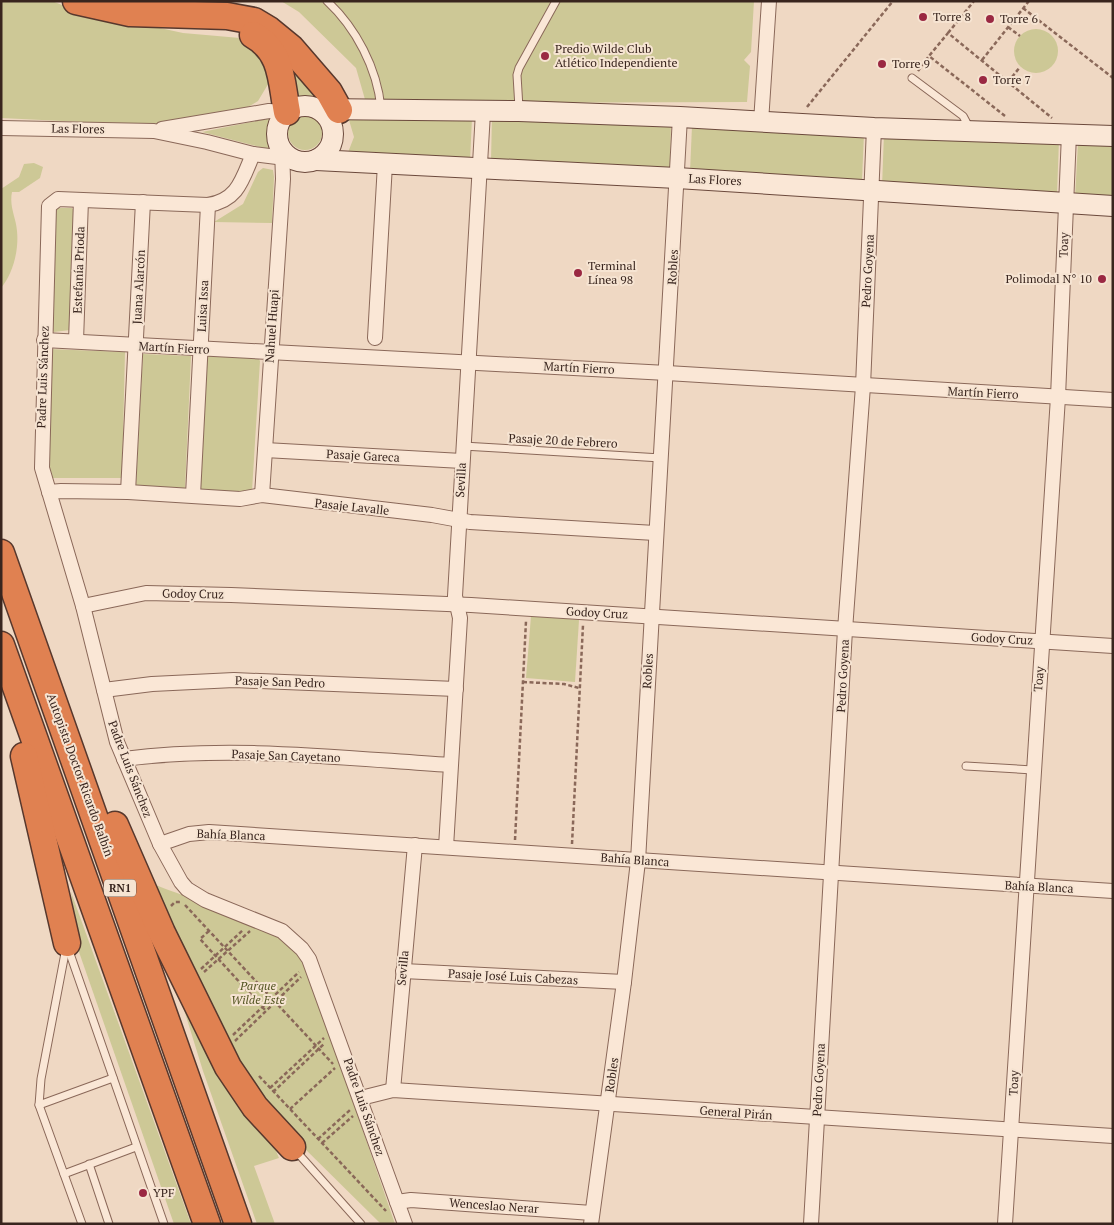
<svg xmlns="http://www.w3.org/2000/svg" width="1114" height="1225" viewBox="0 0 1114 1225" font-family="'PT Serif',serif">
<rect width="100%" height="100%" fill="#efd8c3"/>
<g fill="#cdc896">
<path d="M1,1H52L72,9L183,33L240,38L256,44L270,81L258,101L248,107L173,122L144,125L1,118Z"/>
<path d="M281,1H754L751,52L744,60L750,66L747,102L366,103L356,68L299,12Z"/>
<circle cx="1036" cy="51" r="22"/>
<path d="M291,54L325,101H294Z"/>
<path d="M492,115L671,122L670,169L491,161Z"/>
<circle cx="305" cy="133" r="17"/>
<path d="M271,118L276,123L275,145L268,149L202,132Z"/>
<path d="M472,118L470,162L347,155L354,137L349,120Z"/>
<path d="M692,126L864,134L862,180L690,172Z"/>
<path d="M884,133L1059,140L1057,194L882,187Z"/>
<path d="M1078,142L1113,144V200L1075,198Z"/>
<path d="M34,163L43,167L40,178L19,192H12C9,207 16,217 17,231C19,250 13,274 1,288V189L19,177L24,164Z"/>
<path d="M263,168L273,170L274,177L272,223L214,222L243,204L258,172Z"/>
<path d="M57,208H72L75,212L70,330L54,332L50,327L54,212Z"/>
<path d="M48,349L125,352L122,478H50Z"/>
<path d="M143,354L191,356L185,488L136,486Z"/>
<path d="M208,355L257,356L260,361L252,491L249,492L202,491L200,488L205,358Z"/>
<path d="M531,616L579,620L575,682L526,678Z"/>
<path d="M156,885C192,900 271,922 295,950C305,961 310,978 315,991L395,1224H381L298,1142L238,1070L169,920Z"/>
<path d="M71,892L191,1224H174L79,952Z"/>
<path d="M177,987L274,1146L279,1158L254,1166L275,1224H257L203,1071Z"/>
</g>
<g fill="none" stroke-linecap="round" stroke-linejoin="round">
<defs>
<g id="lane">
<path d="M327,1C356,28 377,68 381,108"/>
<path d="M912,78L963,116L970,129"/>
<path d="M519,108L517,75L519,68L556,1"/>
<path d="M463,446L661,458"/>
<path d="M966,766L1033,770"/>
<path d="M66,948L41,1079L39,1105L82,1224"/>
<path d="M68,948L164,1224"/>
<path d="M39,1105L113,1078"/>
<path d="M295,1150L361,1224"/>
<path d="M89,1164L109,1224"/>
<path d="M64,1174L136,1147"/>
</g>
<g id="street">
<path d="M761,122L769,1"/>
<path d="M1,128L154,131L207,142L253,154L293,159"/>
<path d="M162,129L269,111L287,112"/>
<path d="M253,154C242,180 238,200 208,205L58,199L49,206L42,468L83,606L117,742L160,844L181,882L187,889L205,900L282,931L302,949L309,959L405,1224"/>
<path d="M375,338L385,164"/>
<path d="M44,340L667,373L1113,400"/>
<path d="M76,341L81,200"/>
<path d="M265,450L462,461"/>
<path d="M49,492L61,491L128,492L240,499L262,495L432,515L470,522L655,533"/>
<path d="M128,492L143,202"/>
<path d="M193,495L208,205"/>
<path d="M262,495L283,179L282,148"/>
<path d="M83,606L146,593L231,595L471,605L1113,646"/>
<path d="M104,690L152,684L234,680L456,689"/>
<path d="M124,759C231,745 341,758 449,765"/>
<path d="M160,844L189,834L209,832L1113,891"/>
<path d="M446,847L460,618L455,596L483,112"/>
<path d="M403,971L624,982"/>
<path d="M393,1090L415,845"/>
<path d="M361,1098L393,1090L1113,1136"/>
<path d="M397,1202L411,1200L592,1213"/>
<path d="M591,1224L624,982L638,861L680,117"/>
<path d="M811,1224L845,630L863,386L874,128"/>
<path d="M1005,1224L1058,397L1069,134"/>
</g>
<g id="secondary">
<circle cx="305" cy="134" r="28"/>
<path d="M319,109L519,111L680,117L874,128L1113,136"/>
<path d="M316,160L677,178L1113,206"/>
</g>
<g id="highway">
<path d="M76,1L130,13L227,16L254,21L269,30L291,48L329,92L339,110"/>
<path d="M253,35C283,52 281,81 287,112"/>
<path d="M1,553L238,1224"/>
<path d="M1,645L207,1224"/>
<path d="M24,756L67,943"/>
<path d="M115,825L162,933L228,1067L255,1107L292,1147"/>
</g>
</defs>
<use href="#lane" stroke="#8a6859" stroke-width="9"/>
<use href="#street" stroke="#8a6859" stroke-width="16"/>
<use href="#secondary" stroke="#6b493c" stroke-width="22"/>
<use href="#highway" stroke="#57382d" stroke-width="29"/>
<g stroke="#8a6859" stroke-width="2.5" stroke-dasharray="4 2.5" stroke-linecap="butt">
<path d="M1023,8L1113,78"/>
<path d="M1008,27L1020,36"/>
<path d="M948,33L974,1"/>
<path d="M982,60L1029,1"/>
<path d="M918,71L929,56"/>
<path d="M1008,82L1020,67"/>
<path d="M807,107L893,1"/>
<path d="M1005,116L929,56L948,33L1052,118"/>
<path d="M523,682L564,684L579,688"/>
<path d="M515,840L526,621"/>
<path d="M572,844L583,625"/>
<path d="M185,905L333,1064"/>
<path d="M171,906L175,902H182"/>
<path d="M209,931L200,939L266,1011"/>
<path d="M201,969L243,930"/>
<path d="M204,972L250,931"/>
<path d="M233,1035L299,972"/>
<path d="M235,1041L301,977"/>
<path d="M259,1076L386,1211"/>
<path d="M270,1088L324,1038"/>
<path d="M273,1092L325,1043"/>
<path d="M290,1109L335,1068"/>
<path d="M318,1139L350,1110"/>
<path d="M322,1143L353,1116"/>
</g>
<use href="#lane" stroke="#fae7d6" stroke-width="7"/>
<use href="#street" stroke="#fae7d6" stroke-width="14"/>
<use href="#secondary" stroke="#fae7d6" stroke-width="20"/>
<use href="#highway" stroke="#e08151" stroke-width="26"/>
</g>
<g fill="#9a2842" stroke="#f6e4d2" stroke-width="2">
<circle cx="923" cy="17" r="5"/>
<circle cx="990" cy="19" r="5"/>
<circle cx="545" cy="56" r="5"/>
<circle cx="882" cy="64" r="5"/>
<circle cx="983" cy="80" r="5"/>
<circle cx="578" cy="273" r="5"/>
<circle cx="1102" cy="279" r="5"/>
<circle cx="143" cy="1193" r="5"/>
</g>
<g text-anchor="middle" stroke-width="4" stroke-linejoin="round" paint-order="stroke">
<rect fill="#f6e4d2" stroke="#725e54" stroke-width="1" x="104" y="879.5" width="32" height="17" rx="4"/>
<g font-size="11" font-weight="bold" fill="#39251e">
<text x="120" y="892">RN1</text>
</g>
<g font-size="12" fill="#39251e" stroke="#f6e4d2" text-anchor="start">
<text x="933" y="21">Torre 8</text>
<text x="1000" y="23">Torre 6</text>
<text x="555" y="53">Predio Wilde Club<tspan x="555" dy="14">Atlético Independiente</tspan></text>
<text x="892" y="68">Torre 9</text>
<text x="993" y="84">Torre 7</text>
<text x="588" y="270">Terminal<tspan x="588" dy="14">Línea 98</tspan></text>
<text x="1092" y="283" text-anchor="end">Polimodal N° 10</text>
<text x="153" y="1197">YPF</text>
</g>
<g font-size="12" fill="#39251e" stroke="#f6e4d2">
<text transform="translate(78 129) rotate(1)" y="4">Las Flores</text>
<text transform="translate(715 180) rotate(3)" y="4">Las Flores</text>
<text transform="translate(1064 245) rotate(-88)" y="4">Toay</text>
<text transform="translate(673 267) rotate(-87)" y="4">Robles</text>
<text transform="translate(79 270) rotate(-88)" y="4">Estefanía Prioda</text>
<text transform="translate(868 271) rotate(-87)" y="4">Pedro Goyena</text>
<text transform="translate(139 287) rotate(-87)" y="4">Juana Alarcón</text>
<text transform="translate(203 306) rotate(-87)" y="4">Luisa Issa</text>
<text transform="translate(272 326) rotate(-86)" y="4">Nahuel Huapi</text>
<text transform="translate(174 348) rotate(3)" y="4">Martín Fierro</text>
<text transform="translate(579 368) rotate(3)" y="4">Martín Fierro</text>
<text transform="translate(43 377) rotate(-88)" y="4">Padre Luis Sánchez</text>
<text transform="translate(983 393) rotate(3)" y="4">Martín Fierro</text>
<text transform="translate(563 441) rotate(3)" y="4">Pasaje 20 de Febrero</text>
<text transform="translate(363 456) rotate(3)" y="4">Pasaje Gareca</text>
<text transform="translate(461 480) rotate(-87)" y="4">Sevilla</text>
<text transform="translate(352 507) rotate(6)" y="4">Pasaje Lavalle</text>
<text transform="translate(193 594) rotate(1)" y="4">Godoy Cruz</text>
<text transform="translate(597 613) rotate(3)" y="4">Godoy Cruz</text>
<text transform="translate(1002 639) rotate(3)" y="4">Godoy Cruz</text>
<text transform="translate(648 671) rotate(-87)" y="4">Robles</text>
<text transform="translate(843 676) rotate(-87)" y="4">Pedro Goyena</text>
<text transform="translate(1039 679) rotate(-86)" y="4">Toay</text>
<text transform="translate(280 682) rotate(2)" y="4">Pasaje San Pedro</text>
<text transform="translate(286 756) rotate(2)" y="4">Pasaje San Cayetano</text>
<text transform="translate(130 769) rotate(69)" y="4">Padre Luis Sánchez</text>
<text transform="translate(80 775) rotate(70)" y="4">Autopista Doctor Ricardo Balbín</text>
<text transform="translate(231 835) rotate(2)" y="4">Bahía Blanca</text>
<text transform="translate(635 860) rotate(4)" y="4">Bahía Blanca</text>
<text transform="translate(1039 887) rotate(3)" y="4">Bahía Blanca</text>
<text transform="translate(403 968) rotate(-85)" y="4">Sevilla</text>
<text transform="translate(513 977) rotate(3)" y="4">Pasaje José Luis Cabezas</text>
<text transform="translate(612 1075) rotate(-82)" y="4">Robles</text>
<text transform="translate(819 1080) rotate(-87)" y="4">Pedro Goyena</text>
<text transform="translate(1014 1083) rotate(-87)" y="4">Toay</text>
<text transform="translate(364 1107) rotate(71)" y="4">Padre Luis Sánchez</text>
<text transform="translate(736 1113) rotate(4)" y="4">General Pirán</text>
<text transform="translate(494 1206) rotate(4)" y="4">Wenceslao Nerar</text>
</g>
<g font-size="12" font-style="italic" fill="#555624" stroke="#f6e4d2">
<text x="258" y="990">Parque<tspan x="258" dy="14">Wilde Este</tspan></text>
</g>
</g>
<rect width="1114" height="1225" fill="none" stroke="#39251e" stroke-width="5"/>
</svg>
